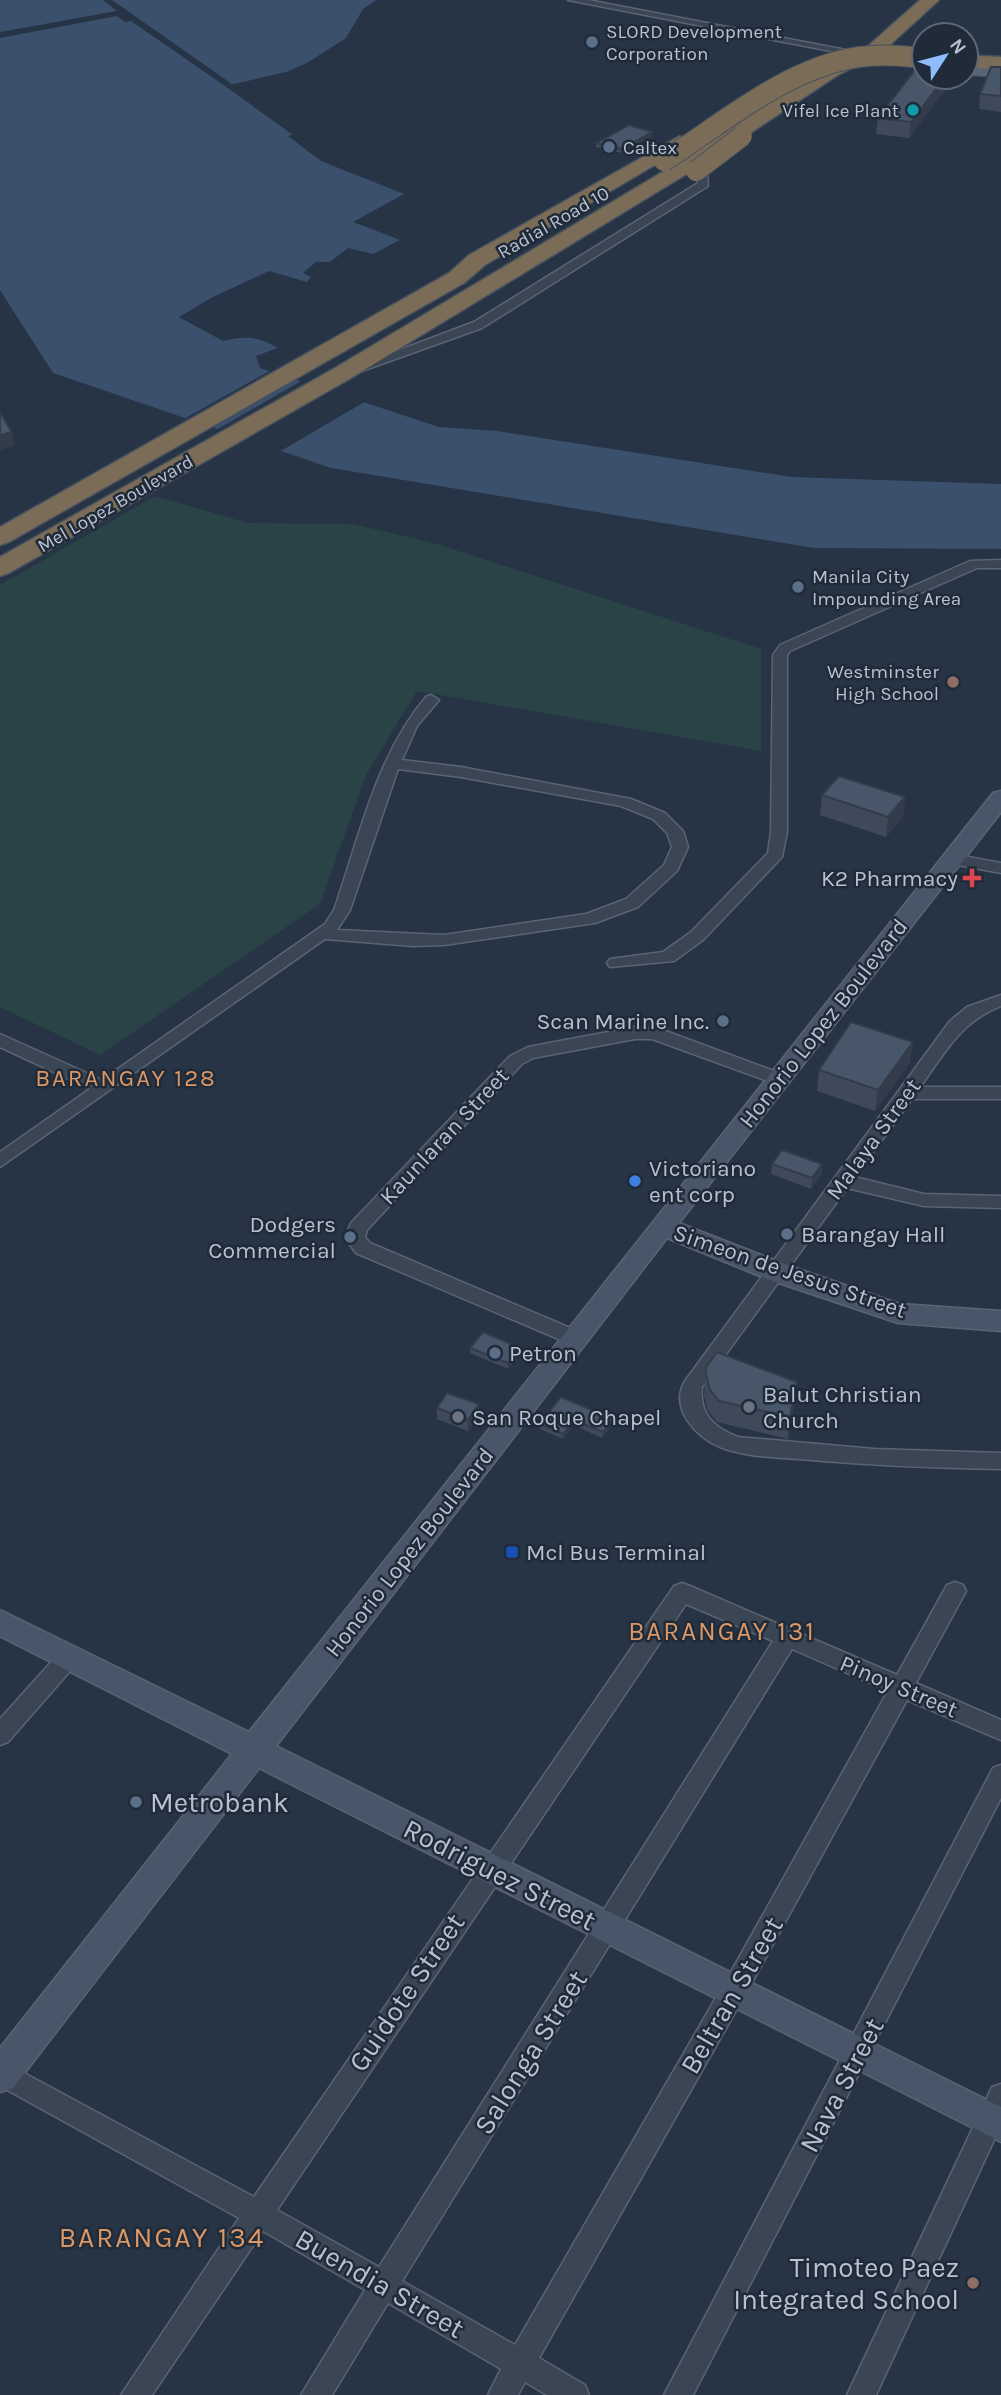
<svg xmlns="http://www.w3.org/2000/svg" width="1001" height="2395" viewBox="0 0 1001 2395" font-family="Karla,sans-serif">
<rect width="100%" height="100%" fill="#263445"/>
<path fill="#294346" d="M155,496L248,523L353,524L437,544L761,649V751L417,691L366,775L320,904L100,1055L0,1007V585Z"/>
<path fill="#3a506d" d="M0,0H376L363,9L346,38L307,63L286,72L225,86L293,135L288,136L321,161L404,194L353,222L400,240L373,254L348,248L330,262H316L303,273L311,277L307,282L269,271L213,297L179,317L223,341C244,336 259,336 278,348L256,356L260,368L439,427L497,431L792,477L1001,484V549L814,548L331,468L53,373L0,290Z"/>
<g fill="#263445">
<path d="M103,0H112L232,84L225,86L131,21L125,22L117,16L0,38V32L117,11Z"/>
<path d="M273,369L299,378L209,430L182,420Z"/>
<path d="M303,380L366,401L279,452L216,430Z"/>
</g>
<g fill="none" stroke-linecap="round" stroke-linejoin="round">
<defs>
<g id="street">
<path d="M568,0H588L846,50L841,53Z"/>
<path d="M701,154L706,157L708,186L482,328L362,371L352,368L474,322L698,183L696,157Z"/>
<path d="M1001,560V568H977L790,651L787,655V832L782,857L703,940L674,961L610,967L607,963L610,959L663,952L691,932L768,853L771,832L773,655L780,645L970,561Z"/>
<path d="M431,695L439,700L417,726L402,760L461,767L631,799L665,813L683,831L688,847L677,871L638,907L595,923L444,945L413,946L325,939L0,1167V1152L90,1089L0,1047V1034L102,1080L325,924L334,910C359,838 376,756 426,697ZM398,769L461,777L621,806L653,819L667,833L672,847L664,865L626,899L586,914L444,935L337,930L350,910Z"/>
<path d="M953,854L1001,863V873L947,863L945,859Z"/>
<path d="M1001,995V1006C960,1022 945,1053 920,1087H1001V1099H912L855,1177L924,1194L1001,1196V1208L924,1206L847,1188L702,1387C699,1414 714,1428 738,1437L874,1449L1001,1453V1469C933,1468 866,1465 799,1459C772,1457 746,1457 720,1447C696,1437 669,1408 685,1381L950,1021L967,1007Z"/>
<path d="M635,1027L660,1029L785,1075L788,1079L779,1085L773,1083L652,1039H635L533,1058L522,1064L367,1230L365,1237L370,1243L582,1333L585,1338L582,1343H568L356,1253L345,1238L351,1223L510,1056L528,1047Z"/>
<path d="M955,1582L963,1585L966,1591L916,1683L1001,1720V1740L907,1700L754,1979L539,2358L585,2385L589,2395H547L525,2382L518,2395H488L501,2369L388,2303L332,2395H301L365,2290L263,2231L152,2395H121L239,2218L0,2086V2060L254,2197L674,1586L682,1583L690,1586L897,1675L947,1585ZM686,1604L773,1641L379,2267L277,2210ZM792,1649L888,1691L736,1963L515,2345L402,2281Z"/>
<path d="M69,1648L77,1651L80,1657L77,1663L8,1742L0,1745V1719L61,1651Z"/>
<path d="M1001,1765V1798L693,2395H664L993,1768Z"/>
<path d="M1001,2084V2125L876,2395H847L992,2087Z"/>
</g>
<path id="secondary" d="M1001,791V812L679,1223L787,1265L900,1304L1001,1311V1331L898,1323L767,1279L667,1238L276,1746L1001,2107V2142L259,1768L13,2088L0,2092V2048L232,1754L0,1636V1610L249,1732L993,793Z"/>
<path id="primary" d="M966,65L1001,67V77L966,75Z"/>
<g id="highway">
<path d="M920,0H939L879,55L838,75L708,161L351,378L9,573L0,576V557L335,368L694,153L824,67L867,47Z"/>
<path d="M966,55L1001,57V69L966,67Z"/>
<path d="M680,136L690,142L687,146L485,265L464,283L9,542L0,545V527L449,273L469,255Z"/>
</g>
</defs>
<use href="#street" stroke="#5a6472" stroke-width="3"/>
<use href="#secondary" stroke="#5a6472" stroke-width="3"/>
<use href="#primary" stroke="#454f5e" stroke-width="2"/>
<use href="#highway" stroke="#46515f" stroke-width="3"/>
<use href="#street" fill="#3b4655" fill-rule="evenodd"/>
<use href="#secondary" fill="#495568" fill-rule="evenodd"/>
<use href="#primary" fill="#596574" fill-rule="evenodd"/>
<use href="#highway" fill="#7b6c58" fill-rule="evenodd"/>
<defs>
<g id="highway-bridge">
<path d="M664,161C723,123 788,67 859,57C881,54 902,56 924,58"/>
<path d="M696,171L742,136"/>
</g>
</defs>
<use href="#highway-bridge" stroke="#46515f" stroke-width="22" stroke-linecap="butt"/>
<use href="#highway-bridge" stroke="#7b6c58" stroke-width="20"/>
</g>
<g fill="#3e4a5a">
<path d="M1001,67V112L979,109L980,94Z"/>
<path d="M924,77H949L948,86L909,138L876,134L878,118Z"/>
<path d="M653,132V136L621,153L596,147V143Z"/>
<path d="M822,795L905,797L903,817L886,837L820,815Z"/>
<path d="M910,1063L875,1111L817,1091L819,1070Z"/>
<path d="M772,1164H822L821,1175L811,1189L771,1174Z"/>
<path d="M470,1348H520V1354L508,1369L470,1353Z"/>
<path d="M706,1367L797,1382L794,1404L788,1439L717,1422L708,1411L704,1396Z"/>
<path d="M561,1397L612,1425L602,1438L573,1425L563,1439L540,1429V1424Z"/>
<path d="M479,1404V1415L468,1431L437,1419V1408Z"/>
</g>
<g fill="#323c4a">
<path d="M945,77H949L948,86L909,138L911,122Z"/>
<path d="M653,132V136L621,153V149Z"/>
<path d="M12,432L14,446L0,450V435Z"/>
<path d="M905,797L903,817L886,837L888,817Z"/>
<path d="M913,1042L910,1063L875,1111L878,1090Z"/>
<path d="M822,1164L821,1175L811,1189L812,1178Z"/>
<path d="M520,1348V1354L508,1369V1363Z"/>
<path d="M797,1382L794,1404L788,1439L790,1417Z"/>
<path d="M479,1404V1415L468,1431V1420Z"/>
<path d="M613,1419L612,1425L602,1438L603,1432Z"/>
<path d="M574,1420L573,1425L563,1439V1434Z"/>
</g>
<g fill="#485669" stroke="#323c4a" stroke-width="2">
<path d="M918,66L924,67V77H945L911,122L878,118Z"/>
<path d="M991,67H1001V96L980,94Z"/>
<path d="M629,125L653,132L621,149L596,143Z"/>
<path d="M0,413L12,432L0,435Z"/>
<path d="M839,776L905,797L888,817L822,795Z"/>
<path d="M851,1022L913,1042L878,1090L819,1070Z"/>
<path d="M782,1150L822,1164L812,1178L772,1164Z"/>
<path d="M483,1332L520,1348L508,1363L470,1348Z"/>
<path d="M717,1352L797,1382L790,1417L719,1401L710,1390L706,1375V1367Z"/>
<path d="M447,1393L479,1404L468,1420L437,1408Z"/>
<path d="M561,1397L613,1419L603,1432L574,1420L563,1434L540,1424Z"/>
</g>
<g fill="#5c6f8a" stroke="#202b3a" stroke-width="2.5">
<circle cx="592" cy="42" r="7"/>
<circle cx="609" cy="147" r="7"/>
<circle cx="798" cy="587" r="7"/>
<circle cx="723" cy="1021" r="7"/>
<circle cx="787" cy="1234" r="7"/>
<circle cx="350" cy="1237" r="7"/>
<circle cx="495" cy="1353" r="7"/>
<circle cx="136" cy="1802" r="7"/>
</g>
<circle fill="#0f9aa8" stroke="#202b3a" stroke-width="2.5" cx="913" cy="110" r="7"/>
<g fill="#8d6e63" stroke="#202b3a" stroke-width="2.5">
<circle cx="953" cy="682" r="7"/>
<circle cx="973" cy="2283" r="7"/>
</g>
<path fill="#e0444e" stroke="#202b3a" stroke-width="2.5" d="M968.5 867.5h7v7h7v7h-7v7h-7v-7h-7v-7h7z"/>
<circle fill="#3f7fe0" stroke="#202b3a" stroke-width="2.5" cx="635" cy="1181" r="7"/>
<g fill="#6b7280" stroke="#202b3a" stroke-width="2.5">
<circle cx="749" cy="1407" r="7"/>
<circle cx="458" cy="1417" r="7"/>
</g>
<rect fill="#1a4fb4" stroke="#202b3a" stroke-width="2.5" x="505" y="1545" width="14" height="14" rx="3.5"/>
<g text-anchor="middle" stroke-width="5" stroke-linejoin="round" paint-order="stroke">
<g font-size="19" fill="#b9c1ce" stroke="#202b3a" text-anchor="start">
<text x="606" y="38">SLORD Development<tspan x="606" dy="22">Corporation</tspan></text>
<text x="899" y="117" text-anchor="end">Vifel Ice Plant</text>
<text x="623" y="154">Caltex</text>
<text x="812" y="583">Manila City<tspan x="812" dy="22">Impounding Area</tspan></text>
<text x="939" y="678" text-anchor="end">Westminster<tspan x="939" dy="22">High School</tspan></text>
</g>
<g font-size="19" fill="#b9c1ce" stroke="#202b3a">
<text transform="translate(553 222) rotate(-30)" y="7">Radial Road 10</text>
<text transform="translate(115 503) rotate(-30)" y="7">Mel Lopez Boulevard</text>
</g>
<g font-size="23" fill="#b9c1ce" stroke="#202b3a" text-anchor="start">
<text x="958" y="886" text-anchor="end">K2 Pharmacy</text>
<text x="709" y="1029" text-anchor="end">Scan Marine Inc.</text>
<text x="649" y="1176">Victoriano<tspan x="649" dy="26">ent corp</tspan></text>
<text x="336" y="1232" text-anchor="end">Dodgers<tspan x="336" dy="26">Commercial</tspan></text>
<text x="801" y="1242">Barangay Hall</text>
<text x="509" y="1361">Petron</text>
<text x="763" y="1402">Balut Christian<tspan x="763" dy="26">Church</tspan></text>
<text x="472" y="1425">San Roque Chapel</text>
<text x="526" y="1560">Mcl Bus Terminal</text>
</g>
<g font-size="23" fill="#b9c1ce" stroke="#202b3a">
<text transform="translate(823 1023) rotate(-52)" y="8">Honorio Lopez Boulevard</text>
<text transform="translate(444 1136) rotate(-47)" y="8">Kaunlaran Street</text>
<text transform="translate(873 1139) rotate(-54)" y="8">Malaya Street</text>
<text transform="translate(790 1271) rotate(19)" y="8">Simeon de Jesus Street</text>
<text transform="translate(409 1552) rotate(-52)" y="8">Honorio Lopez Boulevard</text>
<text transform="translate(899 1686) rotate(23)" y="8">Pinoy Street</text>
</g>
<g font-size="24" letter-spacing="2" fill="#db9766" stroke="#202b3a">
<text x="126" y="1086">BARANGAY 128</text>
</g>
<g font-size="26" letter-spacing="2" fill="#db9766" stroke="#202b3a">
<text x="722" y="1640">BARANGAY 131</text>
</g>
<g font-size="28" fill="#b9c1ce" stroke="#202b3a" text-anchor="start">
<text x="150" y="1812">Metrobank</text>
<text x="959" y="2277" text-anchor="end">Timoteo Paez<tspan x="959" dy="32">Integrated School</tspan></text>
</g>
<g font-size="28" fill="#b9c1ce" stroke="#202b3a">
<text transform="translate(500 1874) rotate(27)" y="10">Rodriguez Street</text>
<text transform="translate(406 1992) rotate(-56)" y="10">Guidote Street</text>
<text transform="translate(731 1995) rotate(-60)" y="10">Beltran Street</text>
<text transform="translate(530 2052) rotate(-58)" y="10">Salonga Street</text>
<text transform="translate(841 2085) rotate(-62)" y="10">Nava Street</text>
<text transform="translate(380 2283) rotate(30)" y="10">Buendia Street</text>
</g>
<g font-size="28" letter-spacing="2" fill="#db9766" stroke="#202b3a">
<text x="162" y="2247">BARANGAY 134</text>
</g>
</g>
<g transform="translate(945 56) rotate(54)"><circle r="33" fill="#202b3a" stroke="#5d6775" stroke-width="2"/>
<path d="M0-5L12 26L0 18L-12 26Z" fill="#8fbcfc"/>
<text y="-10" font-size="19" font-weight="bold" text-anchor="middle" fill="#b9c1ce">N</text>
</g>
</svg>
